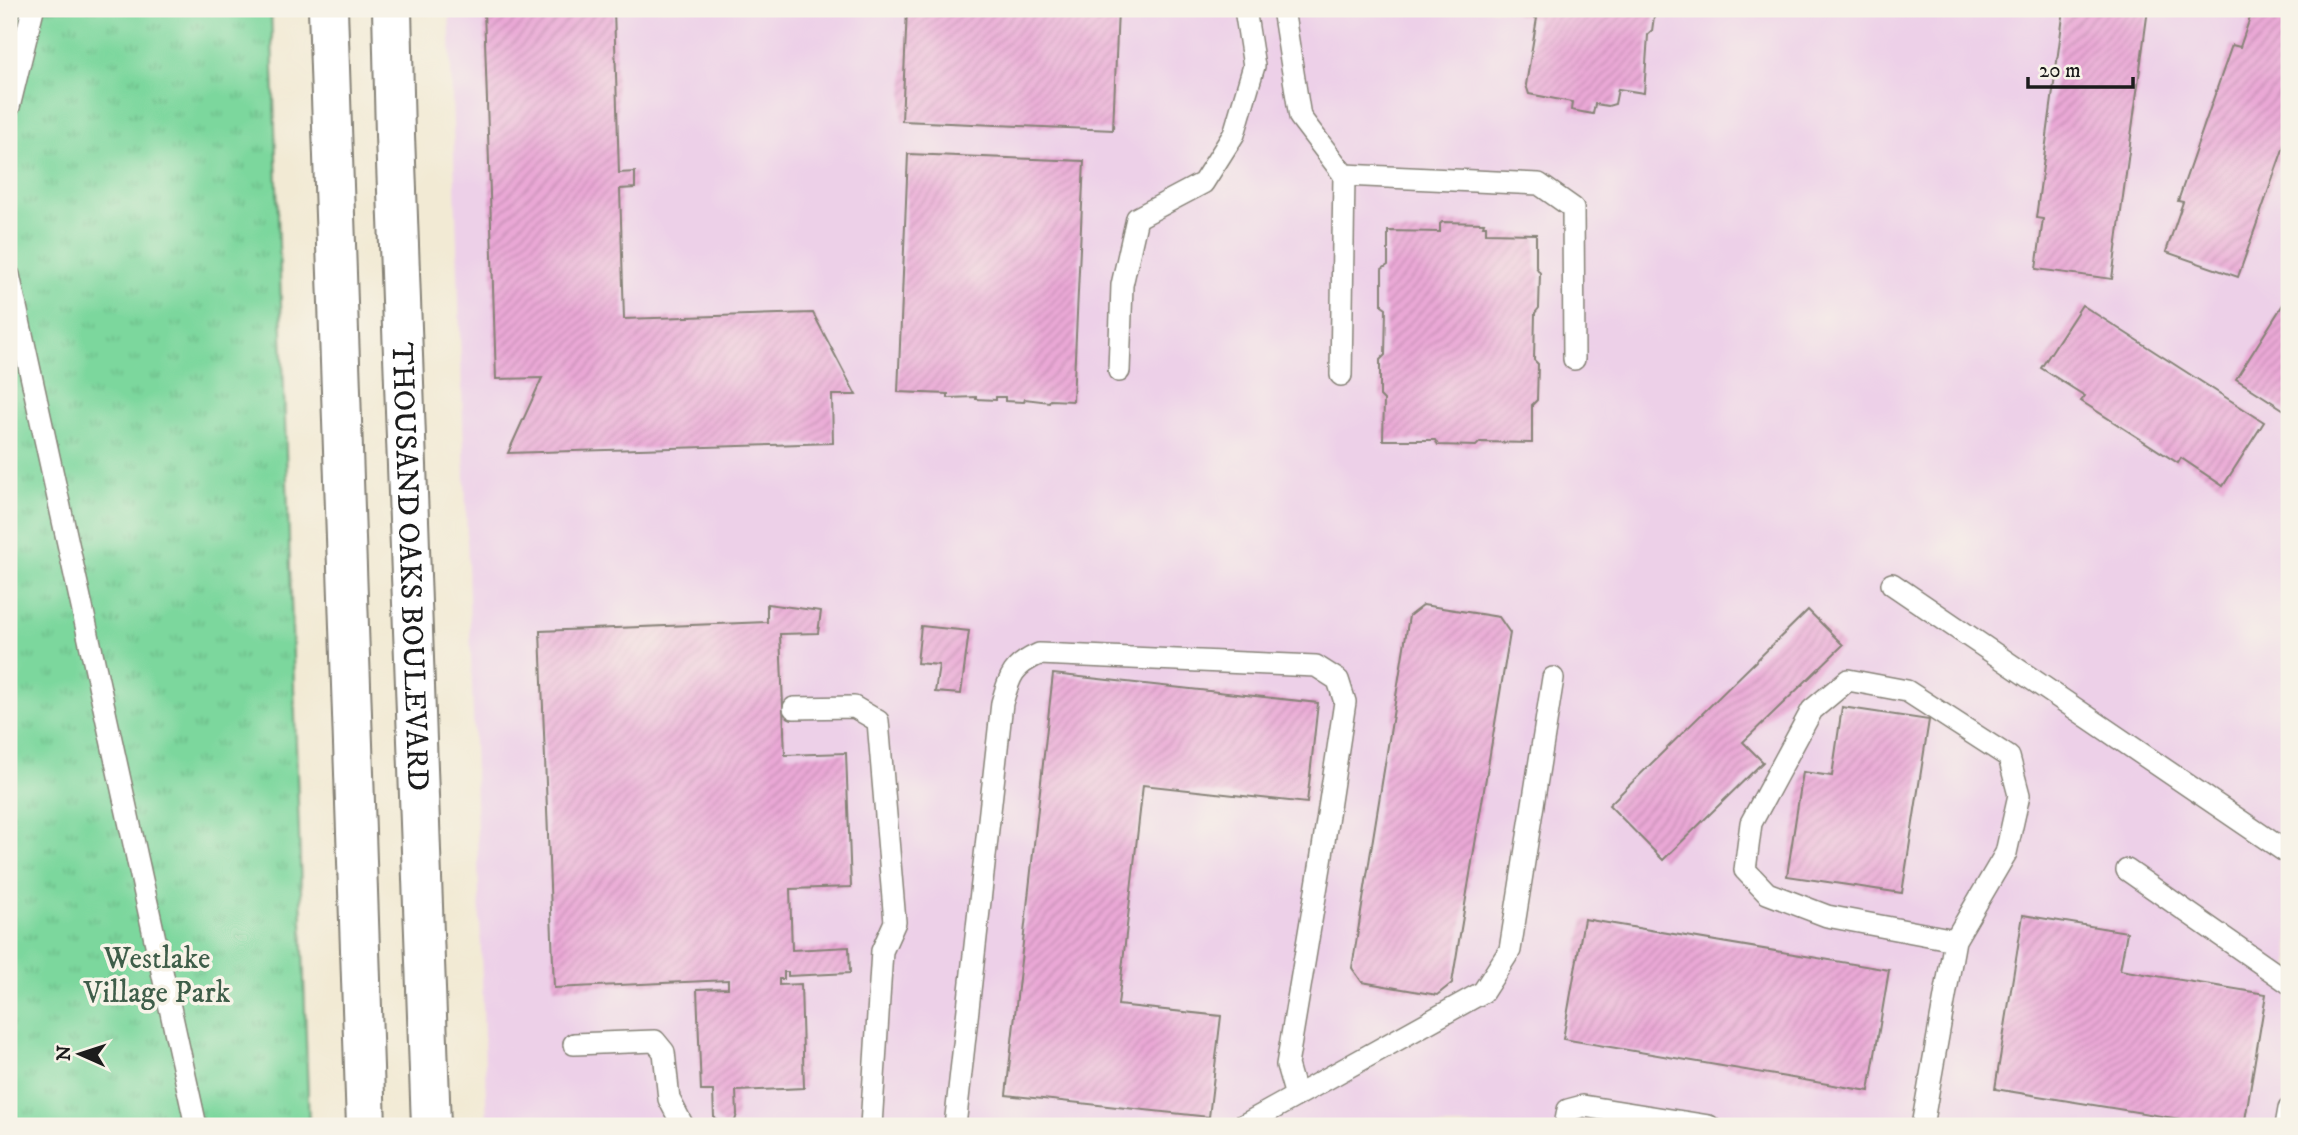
<svg xmlns="http://www.w3.org/2000/svg" width="2298" height="1135" viewBox="0 0 2298 1135" font-family="'IM FELL DW Pica',serif">
<defs>
<pattern id="park-tufts" width="24" height="20" patternUnits="userSpaceOnUse" patternTransform="scale(1.75)"><rect width="24" height="20" fill="#7cd79d"/><path d="M3 7l-1-3M5 7V3M7 7l1-3M15 17l-1-3M17 17v-4M19 17l1-3" fill="none" stroke="#6bb887"/></pattern>
<pattern id="building-hatch" width="6" height="6" patternUnits="userSpaceOnUse" patternTransform="scale(1.75)"><rect width="6" height="6" fill="#eaa8d6"/><path d="M-1 1l2-2M0 6l6-6M5 7l2-2" fill="none" stroke="#c890b7"/></pattern>
</defs>
<rect width="100%" height="100%" fill="#f7f3e8"/>
<filter id="ink" filterUnits="userSpaceOnUse"><feTurbulence type="fractalNoise" baseFrequency=".0143" numOctaves="2"/><feDisplacementMap in="SourceGraphic" scale="14" xChannelSelector="R" yChannelSelector="G"/><feConvolveMatrix kernelMatrix="1 2 1 2 8 2 1 2 1" color-interpolation-filters="sRGB"/></filter>
<filter id="wash" filterUnits="userSpaceOnUse"><feTurbulence type="fractalNoise" baseFrequency=".00686" numOctaves="4" result="noise"/><feDisplacementMap in="SourceGraphic" scale="28" xChannelSelector="R" yChannelSelector="G"/><feGaussianBlur stdDeviation="1.57" result="paint"/><feColorMatrix in="noise" values="0 0 0 0 0 0 0 0 0 0 0 0 0 0 0 0 0 1.4 0 .05"/><feComposite in="paint" operator="in"/></filter>
<g filter="url(#wash)">
<rect width="100%" height="100%" fill="#f2ead4"/>
<path fill="#edd0e8" d="M449,9H2289V1126H487Z"/>
<path fill="url(#park-tufts)" stroke="#4c7a5c" stroke-width="2" d="M9,9H271L309,1126H9Z"/>
<g id="blocks">
<g fill="url(#building-hatch)">
<path d="M484,9H614L619,173L635,172V188L620,189L624,319L813,313L856,395H832L833,443L508,453L542,378L496,379Z"/>
<path d="M907,9H1118L1113,130L902,121Z"/>
<path d="M1513,9H1655L1652,31L1648,35L1644,93L1618,89L1615,104L1608,106L1595,104L1593,114L1571,110L1572,102L1529,94L1526,85L1537,18L1515,14Z"/>
<path d="M2064,9H2148L2112,279L2036,269L2043,219L2036,218Z"/>
<path d="M2253,9H2281L2289,12V132L2238,277L2166,252L2183,202L2178,201L2232,45L2240,47Z"/>
<path d="M908,154L1084,161L1073,401L1050,400L1049,402L1025,399L1024,402L1005,401V397H996V400L976,399V397L948,398V394L898,392Z"/>
<path d="M1442,222L1484,223L1483,226H1486V233L1536,234V267L1540,273L1539,308L1535,313L1534,360L1538,364L1537,400L1532,405V443L1480,442L1476,446L1438,445L1435,440H1383L1384,400L1380,396V360L1385,355L1386,308L1382,305V269L1388,265V231L1440,232V224Z"/>
<path d="M2289,295V413L2236,379Z"/>
<path d="M2082,305L2264,422L2223,486L2181,458L2178,463L2081,401L2085,396L2041,368Z"/>
<path d="M767,604L821,611L818,633L780,634L785,755L846,753L851,887L790,889L792,950L849,947L850,973L788,976V972H784V979H779V985L801,984L804,1088L736,1091L737,1114L735,1121L723,1125L714,1117L713,1091H701L697,989L728,988V980L554,988L540,631L767,622Z"/>
<path d="M1423,605L1499,617L1510,633L1452,983L1437,995L1362,982L1352,968L1409,616Z"/>
<path d="M1808,610L1843,645L1743,742L1763,762L1663,860L1609,805Z"/>
<path d="M921,626L969,631L961,694L935,692L939,665L917,663Z"/>
<path d="M1053,674L1318,703L1307,803L1143,785L1118,1005L1221,1016L1209,1117L1006,1095Z"/>
<path d="M1842,707L1929,720L1902,893L1787,876L1803,772L1832,776Z"/>
<path d="M2023,915L2127,932L2120,970L2266,994L2244,1126H2223L1995,1089Z"/>
<path d="M1584,919L1889,970L1869,1091L1563,1039Z"/>
</g>
</g>
</g>
<g filter="url(#ink)">
<use href="#blocks" fill-opacity="0" stroke="#878378" stroke-width="2"/>
<g fill="none" stroke-linecap="round" stroke-linejoin="round">
<defs>
<g id="lane">
<path d="M1283,9L1300,117L1344,175L1341,375"/>
<path d="M9,107L33,9"/>
<path d="M1344,175L1539,184L1573,208L1574,359"/>
<path d="M9,275L196,1126"/>
<path d="M1119,371L1122,285L1137,218L1203,183L1234,134L1254,66L1245,9"/>
<path d="M1892,584L2289,854"/>
<path d="M794,708L854,707L878,721L895,922L882,951L871,1126"/>
<path d="M2127,870L2289,983"/>
<path d="M574,1044L655,1041L664,1052L669,1099L683,1126"/>
<path d="M955,1126L1002,703C1010,676 1012,666 1039,654L1316,666L1338,680L1345,702L1321,861L1287,1065L1296,1096"/>
<path d="M1242,1126L1483,992L1510,950L1553,678"/>
<path d="M1565,1126L1568,1110L1583,1106L1709,1126"/>
<path d="M1922,1126L1955,940L2006,853L2019,795L2009,757L1907,691L1848,680L1812,710L1751,823L1745,870L1767,893L1827,916L1955,940"/>
<path d="M2286,1126L2289,1109"/>
</g>
<g id="secondary">
<path d="M328,9L366,1126"/>
<path id="s1" d="M392,9L395,135L431,1126"/>
</g>
</defs>
<use href="#lane" stroke="#878378" stroke-width="24"/>
<use href="#secondary" stroke="#878378" stroke-width="42"/>
<use href="#lane" stroke="#fff" stroke-width="21"/>
<use href="#secondary" stroke="#fff" stroke-width="38"/>
</g>
</g>
<g text-anchor="middle" stroke-width="7" stroke-linejoin="round" paint-order="stroke">
<g font-size="30" fill="#1c1c1c" stroke="#f7f3e8">
<text dy="10" stroke="none"><textPath href="#s1" startOffset="558">THOUSAND OAKS BOULEVARD</textPath></text>
</g>
<g font-size="30" fill="#3e5d49" stroke="#f7f3e8">
<text x="157" y="968">Westlake<tspan x="157" dy="34">Village Park</tspan></text>
</g>
</g>
<rect width="2298" height="1135" fill="none" stroke="#f7f3e8" stroke-width="35"/>
<g transform="translate(80 1054) rotate(273)" stroke="#f7f3e8" stroke-width="5" paint-order="stroke">
<path d="M0-5L12 26L0 18L-12 26Z" fill="#1c1c1c"/>
<text y="-10" font-size="19" font-weight="bold" text-anchor="middle" fill="#1c1c1c">N</text>
</g>
<path d="M2028 77v10h105v-10" fill="none" stroke="#1c1c1c" stroke-width="3.5"/>
<text x="2039" y="77" font-size="21" fill="#1c1c1c" stroke="#f7f3e8" stroke-width="5" paint-order="stroke">20 m</text>
</svg>
